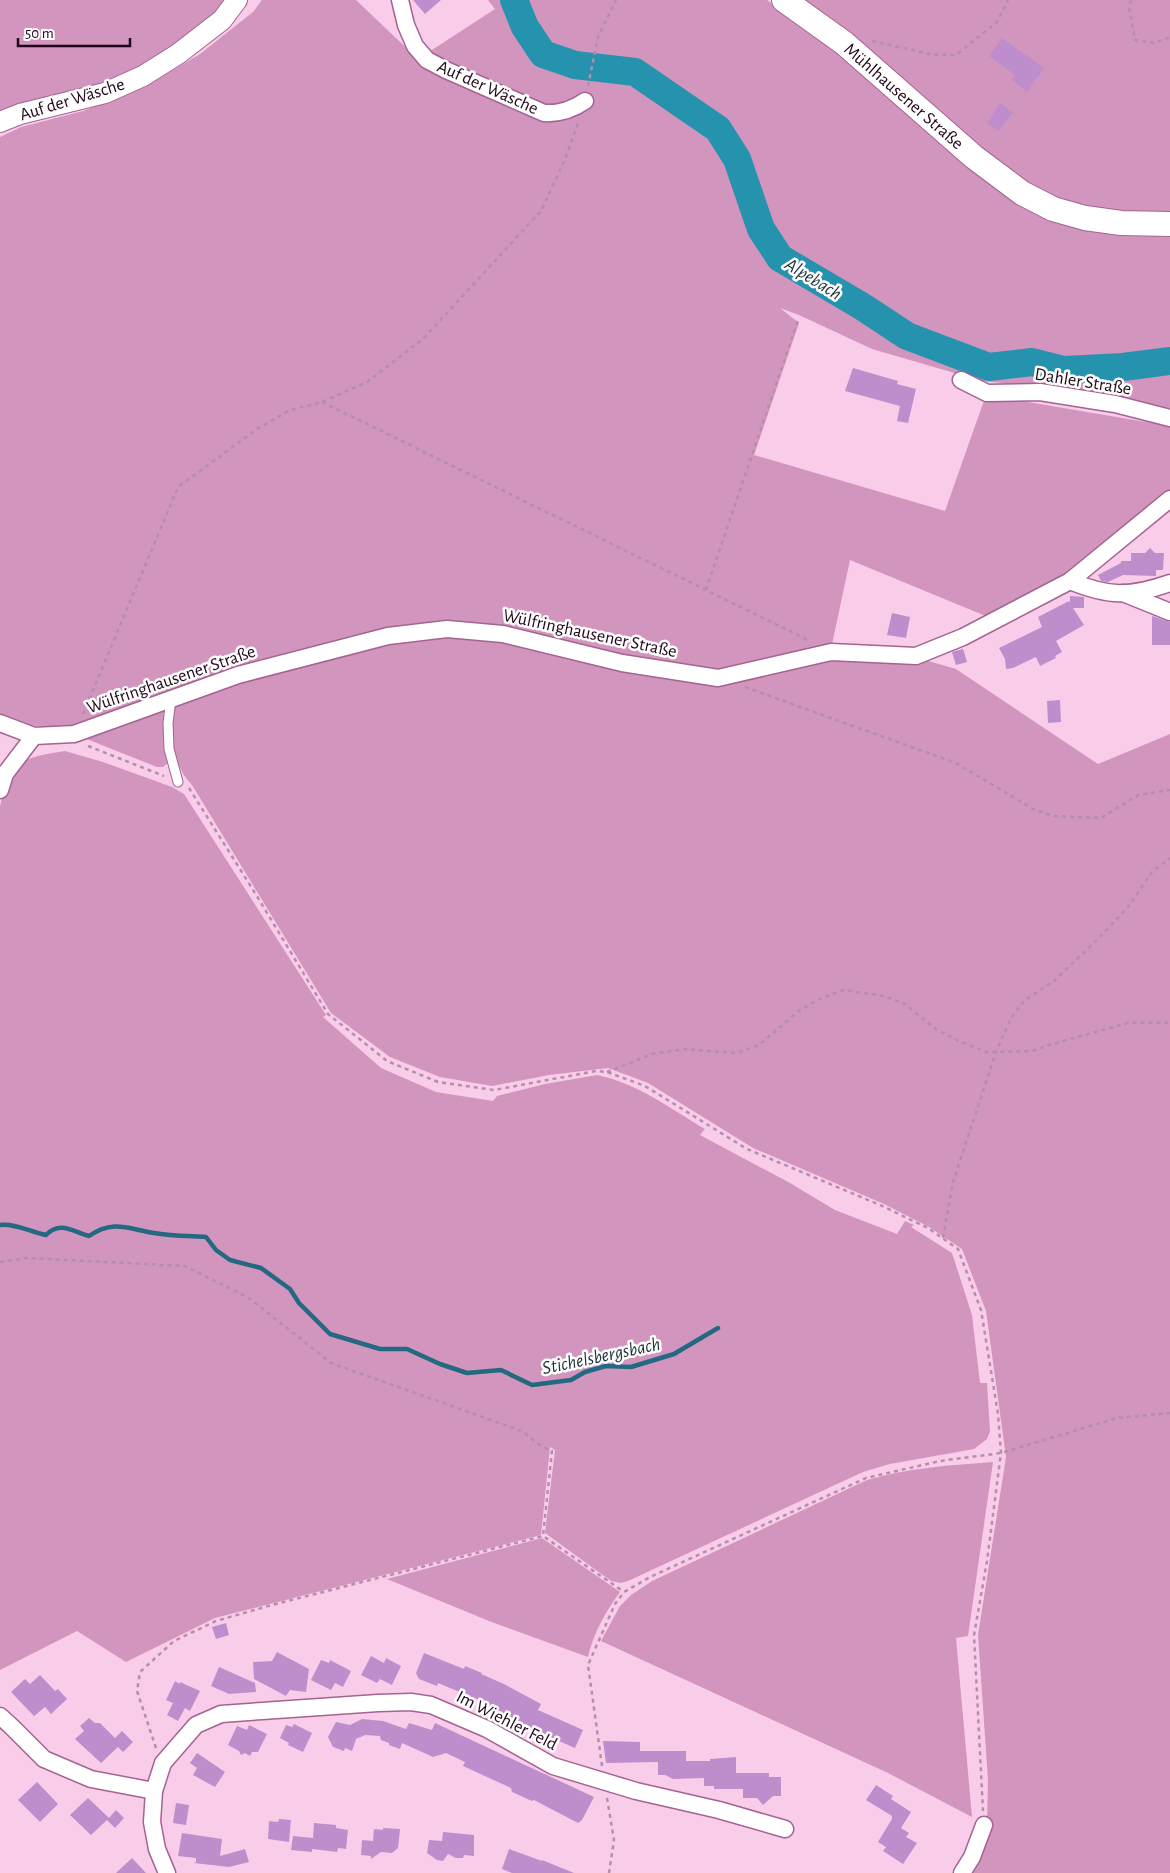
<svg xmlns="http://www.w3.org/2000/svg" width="1170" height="1873" viewBox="0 0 1170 1873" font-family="'Alegreya Sans',sans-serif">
<rect width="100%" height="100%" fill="#f9cdea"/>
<g fill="#d295be">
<path d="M0,0H227L215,14L148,65L93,88L0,115Z"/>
<path d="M262,0H356L418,59L495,9L488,0H767L835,50L1027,210L1077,225L1170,231V413L1055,388L982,381L872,349L799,315L780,308L799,323L754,455L945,511L986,395L1170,426V491L1099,549L1067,572L988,617L850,560L831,649L710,670L617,653L522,631L436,622L354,635L242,668L98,719L69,726H36L7,721L0,717V137L21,127L83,111L145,87L200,54L253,12Z"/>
<path d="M803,0H1170V216H1133L1043,197L996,166Z"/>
<path d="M449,634L502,638L717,681L831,654L918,658L956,669L1098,764L1170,734V1873H968L987,1826L988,1780L978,1635L1006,1457L986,1311L962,1249L929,1227L884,1204L753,1148L648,1083L608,1068L549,1075L492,1086L440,1077L390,1057L331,1013L192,785C171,764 170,731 174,703L240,679L391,639Z"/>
<path d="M164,707C163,725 163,744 169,762L163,767H157L84,738Z"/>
<path d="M65,751L103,762L172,787L184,794L326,1015L323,1017L381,1068L436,1092L493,1101L497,1096L545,1084L597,1075C637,1083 671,1109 705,1129L700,1135L790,1183L835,1210L897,1234L905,1221L914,1225L911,1227L952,1253L972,1315L980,1383H987L990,1431L987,1439L974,1449L890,1464L863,1472L628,1581L621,1583L611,1581L545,1533L555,1450L550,1447L541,1535L215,1618L126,1662L77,1631L0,1670V806C3,797 4,784 10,775C22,755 44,755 65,751Z"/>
<path d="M993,1462L968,1636L956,1638L972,1817L888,1773L601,1641L620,1606L631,1595L652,1581L867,1480C908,1468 951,1465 993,1462Z"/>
<path d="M542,1538L620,1592C606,1611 593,1634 588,1657L489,1621L387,1579Z"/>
</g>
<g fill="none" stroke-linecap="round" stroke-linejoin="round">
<path stroke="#246981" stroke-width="4.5" d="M0,1225C14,1223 31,1232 46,1235C60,1221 72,1231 89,1236C114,1219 128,1229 154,1233C171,1236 189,1236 206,1237L216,1250L230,1260L261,1268L290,1289L299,1303L330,1334L380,1349H407L440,1364L467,1373L501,1370L532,1385L571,1380L585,1372L606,1366L631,1367L674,1354L718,1328"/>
<path stroke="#2693ae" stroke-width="28" d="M514,0L525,27L543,54L575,65L635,72L718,129L737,159L761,229L780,258L863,307L907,336L989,367L1032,362L1064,370L1123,367L1170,361"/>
</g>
<g fill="#be8dcc">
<path d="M413,0H441L425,14Z"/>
<path d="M1002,38L1044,68L1027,92L1012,80L1015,75L989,56Z"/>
<path d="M1000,103L1013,112L999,131L987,123Z"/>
<path d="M853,368L898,381L897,384L916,389L908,423L897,421L900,406L845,391Z"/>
<path d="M1150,548L1155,553H1164L1163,570H1156V576L1123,575L1108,582L1101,581L1098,575L1121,563V561H1131V553H1145Z"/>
<path d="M1070,596L1084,597V608H1073L1084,625L1056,641L1062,652L1055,656L1056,658L1040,666L1036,657L1013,668L1006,669L1005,659L999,648L1042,627L1038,617L1069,601L1070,603Z"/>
<path d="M892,613L910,617L906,638L887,635Z"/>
<path d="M1152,616L1170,622V645H1152Z"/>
<path d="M963,649L967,662L956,665L952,652Z"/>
<path d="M1060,700L1061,722L1048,723L1047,701Z"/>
<path d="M226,1623L229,1635L216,1639L212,1627Z"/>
<path d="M277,1652L309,1669L306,1692L290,1690L286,1696L254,1679L253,1662L272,1661Z"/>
<path d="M424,1653L464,1669L465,1666L482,1673L481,1674L504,1684L541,1704L538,1710L583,1730L575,1748L529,1728L527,1730L496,1713L498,1708L438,1683L437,1686L419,1679L416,1673Z"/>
<path d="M371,1656L384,1663L386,1658L401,1666L392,1685L380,1679L377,1683L361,1675Z"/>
<path d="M321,1660L329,1663L330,1660L351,1671L343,1687L335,1683L331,1690L311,1680Z"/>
<path d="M219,1667L255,1683L256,1692L229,1694L211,1686Z"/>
<path d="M40,1675L55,1691L58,1689L67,1699L51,1714L45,1707L34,1716L11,1692L25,1679L30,1684Z"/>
<path d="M175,1681L180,1684V1682L200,1691L190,1711L185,1708L178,1721L167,1715L173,1703L166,1700Z"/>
<path d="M89,1718L95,1723H100L115,1738L122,1731L133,1742L123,1752L118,1747L101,1763L75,1739L84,1731L80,1726Z"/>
<path d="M362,1719L383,1721L406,1729L409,1723L432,1730L435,1723L594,1797L582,1820L578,1823L534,1800L532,1801L512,1792L511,1788L463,1766L465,1762L446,1753L433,1757L402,1743L400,1749L389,1745V1743L381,1740L380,1736L365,1735L356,1739L352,1751L345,1748L344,1751L333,1747L328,1737L336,1722L350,1725Z"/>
<path d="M294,1724L312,1733L303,1752L288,1745L289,1743L280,1738L286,1725L292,1727Z"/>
<path d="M249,1725L267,1734L258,1752H252L250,1756L245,1753L241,1755L239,1751L228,1745L237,1726L247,1730Z"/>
<path d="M603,1741L640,1742V1751H686V1761H710V1759L736,1757V1773H769V1777H781V1796H773L763,1805L757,1798H743V1789H714V1786H704V1778L673,1779L665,1775H658V1762L606,1763Z"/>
<path d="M197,1753L225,1772L215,1787L193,1775L197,1768L190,1763Z"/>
<path d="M37,1782L58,1804L40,1822L18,1800Z"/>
<path d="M876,1785L893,1796L891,1799L911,1812L901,1828L909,1833L906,1837L917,1843L903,1864L883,1851L886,1847L878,1842L892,1819V1816L866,1800Z"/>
<path d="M88,1798L109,1818L116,1810L124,1818L115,1828L107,1820L91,1835L70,1815Z"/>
<path d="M176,1803L189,1805L186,1825L173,1823Z"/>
<path d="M279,1819L291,1820L289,1842L268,1839L269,1821L278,1822Z"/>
<path d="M314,1823L336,1825V1828L348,1830L346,1849L338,1848L337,1852L312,1849V1852L291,1850L293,1836L313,1838Z"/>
<path d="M383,1828L400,1829L398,1848L392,1853L381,1852L371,1859V1856L361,1855L362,1840L373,1841L374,1829L383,1830Z"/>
<path d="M443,1832L474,1835V1856L464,1855L463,1858H456L448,1854L443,1861L437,1860L427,1853L429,1840L442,1841Z"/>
<path d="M182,1833L222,1839L220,1856L245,1849L249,1862L229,1867L194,1863L196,1862V1858L178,1856Z"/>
<path d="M509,1849L542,1861V1860L574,1873H512L502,1869Z"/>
<path d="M132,1858L146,1873H116Z"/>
</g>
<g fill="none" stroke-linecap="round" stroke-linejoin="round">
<defs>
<path id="service" d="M171,699L168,723L169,749L178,782"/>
<g id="minor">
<path d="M400,0L406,25L415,46L427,60L446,70L544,113C560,114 572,110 585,101"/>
<path d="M961,380L987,393L1040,392L1115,404L1170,418"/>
<path d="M1070,581C1109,597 1130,597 1170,583"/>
<path d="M1123,593L1170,612"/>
<path d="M0,723L34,736L74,734L238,675L388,636L447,629L503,634L622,663L718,678L831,652L916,656L963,637L1070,581L1170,499"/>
<path d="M0,790L5,774L34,736"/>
<path d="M0,1716L12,1727L44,1759L91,1779L154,1791"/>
<path d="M167,1873L157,1849L152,1822L154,1791L163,1763L196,1725L221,1714L262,1711L378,1703L411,1702L431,1705L487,1729L553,1766L636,1791L719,1810L785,1829"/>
<path d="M962,1873L972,1857L984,1825"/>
</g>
<path id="tertiary" d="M0,122L20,114L105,93L143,76L178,54L222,20L237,0"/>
<path id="secondary" d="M784,0L844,43L974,157L1022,193L1053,209L1085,218L1121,223L1170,224"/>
</defs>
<use href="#service" stroke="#a46391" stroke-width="11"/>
<use href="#minor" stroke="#a46391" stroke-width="19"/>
<use href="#tertiary" stroke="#a46391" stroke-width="22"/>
<use href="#secondary" stroke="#a46391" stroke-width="26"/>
<g stroke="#b58fa9" stroke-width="2.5" stroke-dasharray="4 4" stroke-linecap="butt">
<path d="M1131,0L1129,8L1135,40L1154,43L1170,37"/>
<path d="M872,41L934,55H956L997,22L1008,0"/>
<path d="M588,86L598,37L616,0"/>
<path d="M322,402L810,641"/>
<path d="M706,590L798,320"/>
<path d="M745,687L956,763L1033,809L1054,816L1101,818L1138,795L1170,790"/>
<path d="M83,714L178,487L257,429L290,410L322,402L367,382L423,339L541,211L565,159L578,123"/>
<path d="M88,746L164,776"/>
<path d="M189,788L255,893L328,1014L387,1061L438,1082L494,1090L596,1071L607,1072L645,1086L747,1149L880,1205L928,1228L958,1249L981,1310L998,1414L1001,1453L987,1561L974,1635L983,1811"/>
<path d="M607,1072L652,1054L685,1049L736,1053L759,1045L800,1010L820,999L843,990L884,996L905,1004L937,1030L961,1042L987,1052L1032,1051L1052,1044L1128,1023H1170"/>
<path d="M943,1238L953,1182L996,1052L1011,1018L1025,1000L1054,981L1099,938L1128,907L1152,872L1170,858"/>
<path d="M0,1262L27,1258L185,1266L249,1298L331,1363L522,1431L541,1446L552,1451L543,1536"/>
<path d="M156,1748L137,1691L140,1672L174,1641L216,1621L272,1605L543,1536L624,1592"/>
<path d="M602,1766L588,1665L615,1604L624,1592L650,1577L866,1478L940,1461L1001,1453L1117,1418L1170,1413"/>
<path d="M607,1798L614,1840L609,1873"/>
</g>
<use href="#service" stroke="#fff" stroke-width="9"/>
<use href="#minor" stroke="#fff" stroke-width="16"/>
<use href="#tertiary" stroke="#fff" stroke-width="20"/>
<use href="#secondary" stroke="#fff" stroke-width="24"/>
</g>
<g text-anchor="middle" stroke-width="5" stroke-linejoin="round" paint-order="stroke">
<g font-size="18" fill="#1f0719" stroke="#fdfdfd">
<text transform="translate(488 87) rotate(24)" y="6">Auf der Wäsche</text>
<text transform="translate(904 96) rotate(41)" y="6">Mühlhausener Straße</text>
<text transform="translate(72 99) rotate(-17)" y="6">Auf der Wäsche</text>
<text transform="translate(1083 381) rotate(9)" y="6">Dahler Straße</text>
<text transform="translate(590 633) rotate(12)" y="6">Wülfringhausener Straße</text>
<text transform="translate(171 679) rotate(-19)" y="6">Wülfringhausener Straße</text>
<text transform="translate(507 1720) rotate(27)" y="6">Im Wiehler Feld</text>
</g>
<g font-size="19" font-style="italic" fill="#1b3239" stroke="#fdfdfd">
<text transform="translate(814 278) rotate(32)" y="7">Alpebach</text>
<text transform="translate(601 1355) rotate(-12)" y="7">Stichelsbergsbach</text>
</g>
</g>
<path d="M18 38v8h112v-8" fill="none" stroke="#1f0719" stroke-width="2.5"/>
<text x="25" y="38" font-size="15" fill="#1f0719" stroke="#fdfdfd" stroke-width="4" paint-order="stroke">50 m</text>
</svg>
